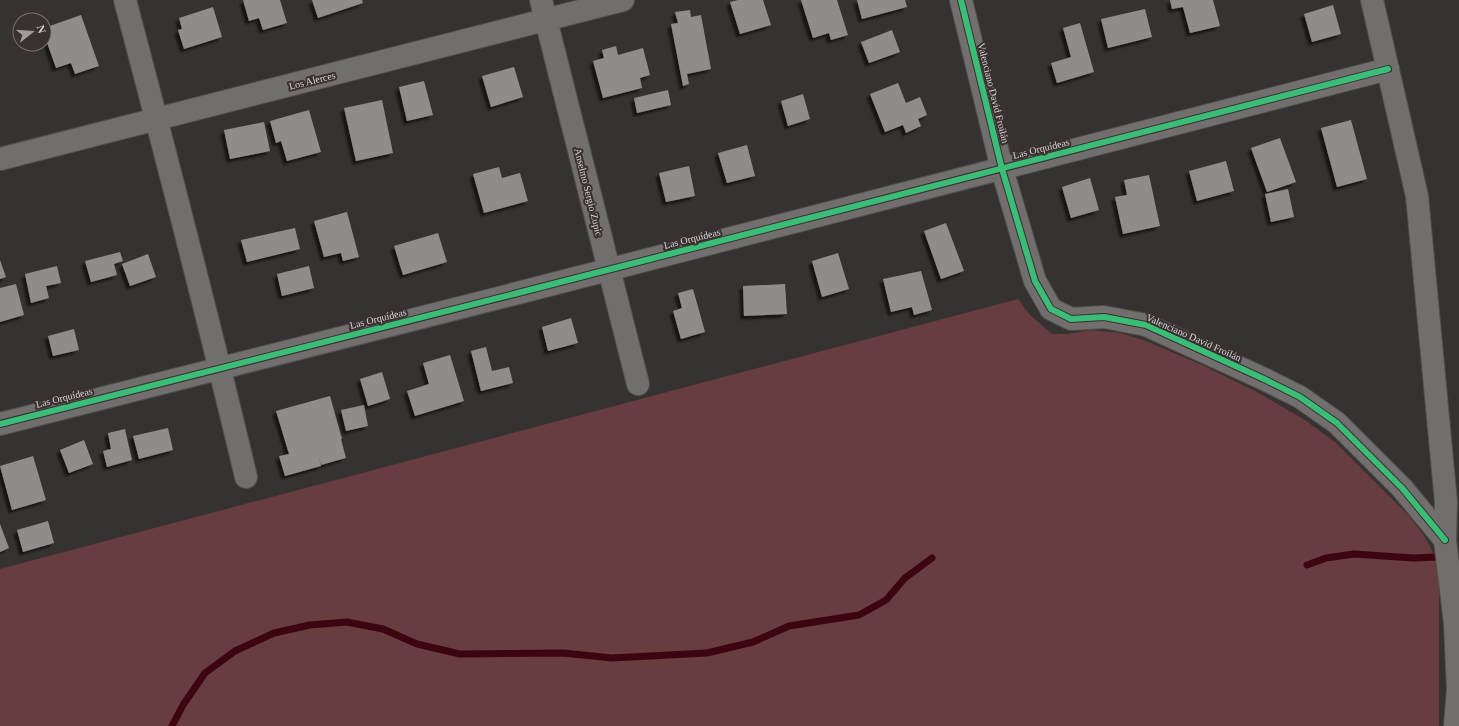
<svg xmlns="http://www.w3.org/2000/svg" width="1459" height="726" viewBox="0 0 1459 726" font-family="Georgia,serif">
<defs>
<filter id="shadow"><feDropShadow dx="-3.5" dy="3.5" stdDeviation="1" flood-color="#0009"/></filter>
</defs>
<rect width="100%" height="100%" fill="#373232"/>
<path fill="#683d40" d="M1018,299L1030,315L1052,334H1068L1091,330L1120,333L1146,341L1202,365L1255,391L1305,420L1336,443L1408,515L1423,534L1431,548L1437,565L1439,576V726H0V569Z"/>
<g fill="none" stroke-linecap="round" stroke-linejoin="round">
<g stroke="#3c0510" stroke-width="7">
<path d="M1307,565L1326,558L1354,554L1413,558L1438,557"/>
<path d="M172,726L183,705L205,673L235,651L274,633L310,625L347,622L383,629L417,644L460,654L563,653L612,658L707,653L753,642L789,626L859,615L886,600L905,578L932,558"/>
</g>
</g>
<g fill="#908c8c" filter="url(#shadow)">
<path d="M243,0H280L287,23L263,30L259,18L249,21Z"/>
<path d="M312,0H362L363,3L318,18Z"/>
<path d="M738,0H763L771,25L740,34L730,2Z"/>
<path d="M801,0H837L848,35L831,40L829,33L813,38Z"/>
<path d="M857,0H905L907,7L862,19Z"/>
<path d="M1170,0H1213L1220,26L1190,33L1183,7L1172,9Z"/>
<path d="M1333,5L1341,34L1312,42L1304,14Z"/>
<path d="M213,7L222,37L184,49L178,30L182,29L179,18Z"/>
<path d="M1145,9L1152,37L1108,48L1101,19Z"/>
<path d="M690,10L691,17L701,15L711,69L687,74L689,84L683,86L671,24L678,23L675,12Z"/>
<path d="M81,15L99,66L75,74L71,63L56,68L44,34V28Z"/>
<path d="M1080,23L1094,72L1057,83L1051,63L1071,57L1063,28Z"/>
<path d="M892,30L900,52L869,63L861,42Z"/>
<path d="M616,46L618,55L643,48L650,75L640,78L642,88L603,98L593,61L604,58L602,50Z"/>
<path d="M514,67L523,97L491,107L482,76Z"/>
<path d="M424,81L433,115L407,121L399,87Z"/>
<path d="M898,83L906,103L920,97L927,115L918,119L921,126L906,133L903,125L885,132L870,94Z"/>
<path d="M668,90L671,105L637,113L634,98Z"/>
<path d="M803,94L810,119L788,126L781,101Z"/>
<path d="M382,100L393,153L356,161L344,108Z"/>
<path d="M309,110L321,152L287,161L281,141L276,143L270,121Z"/>
<path d="M1351,120L1367,179L1337,187L1321,128Z"/>
<path d="M264,122L270,151L230,159L224,130Z"/>
<path d="M1280,138L1296,182L1267,192L1251,148Z"/>
<path d="M747,145L755,176L727,183L718,153Z"/>
<path d="M1226,161L1234,191L1197,201L1189,171Z"/>
<path d="M689,166L695,196L666,202L659,173Z"/>
<path d="M499,167L502,178L520,173L528,201L484,213L473,174Z"/>
<path d="M1149,175L1160,226L1123,234L1115,197L1127,195L1124,180Z"/>
<path d="M1090,178L1099,210L1071,218L1062,187Z"/>
<path d="M1288,189L1294,217L1271,222L1265,194Z"/>
<path d="M347,212L359,257L343,261L341,253L324,257L314,221Z"/>
<path d="M946,223L964,271L941,279L924,231Z"/>
<path d="M295,228L300,249L247,262L241,240Z"/>
<path d="M438,233L447,262L403,275L394,246Z"/>
<path d="M120,252L123,261L114,264L117,275L91,282L85,261Z"/>
<path d="M838,253L849,289L822,297L812,261Z"/>
<path d="M148,254L156,277L130,286L122,264Z"/>
<path d="M0,260L6,277L0,279Z"/>
<path d="M57,266L61,283L46,286L49,298L31,303L25,274Z"/>
<path d="M309,266L314,288L282,296L277,274Z"/>
<path d="M921,271L932,310L914,315L912,307L891,312L883,279Z"/>
<path d="M16,284L24,315L0,322V288Z"/>
<path d="M785,284L787,314L744,316L743,286Z"/>
<path d="M693,289L705,332L681,339L673,311L682,308L678,293Z"/>
<path d="M571,318L578,343L548,351L542,327Z"/>
<path d="M74,329L79,350L53,356L48,336Z"/>
<path d="M486,347L492,371L509,367L513,383L481,391L471,351Z"/>
<path d="M450,355L464,401L415,416L407,391L429,384L423,363Z"/>
<path d="M382,372L390,399L368,406L360,379Z"/>
<path d="M330,396L342,439H341L346,458L321,465L318,454L321,466L285,476L279,456L289,454L276,411Z"/>
<path d="M364,405L368,426L346,431L341,410Z"/>
<path d="M168,428L173,450L139,459L133,436Z"/>
<path d="M125,429L132,460L107,467L103,451L111,449L108,433Z"/>
<path d="M84,440L93,464L69,473L60,450Z"/>
<path d="M33,456L46,500L12,510L0,466Z"/>
<path d="M48,521L54,543L23,552L17,530Z"/>
<path d="M0,524L9,548L0,552Z"/>
</g>
<g fill="none" stroke-linecap="round" stroke-linejoin="round">
<defs>
<g id="minor">
<path d="M125,0C167,159 208,317 246,477"/>
<path d="M541,0L638,384"/>
<path d="M961,0L1002,169L1035,281L1051,309L1071,319L1104,317L1146,325L1264,379L1300,397L1337,423L1402,488L1445,540"/>
<path d="M1372,0L1417,196L1446,502L1445,540L1455,623L1458,689L1455,726"/>
<path d="M0,159L623,0"/>
<path d="M0,424L514,294L1388,69"/>
</g>
</defs>
<use href="#minor" stroke="#534f4f" stroke-width="24"/>
<use href="#minor" stroke="#726e6e" stroke-width="22"/>
<defs>
<g id="cycleway">
<path d="M961,0L1002,169L1035,281L1051,309L1071,319L1104,317L1146,325L1264,379L1300,397L1337,423L1402,488L1445,540"/>
<path d="M0,424L514,294L1388,69"/>
</g>
</defs>
<use href="#cycleway" stroke="#393030" stroke-width="8"/>
<use href="#cycleway" stroke="#3abd76" stroke-width="6"/>
</g>
<g text-anchor="middle" stroke-width="4" stroke-linejoin="round" paint-order="stroke">
<g font-size="10" fill="#dad4d4" stroke="#393030">
<text transform="translate(312 80) rotate(-14)" y="4">Los Alerces</text>
<text transform="translate(994 93) rotate(76)" y="4">Valenciano David Froilán</text>
<text transform="translate(1041 148) rotate(-14)" y="4">Las Orquídeas</text>
<text transform="translate(589 192) rotate(76)" y="4">Anselmo Sergio Zupic</text>
<text transform="translate(692 238) rotate(-14)" y="4">Las Orquídeas</text>
<text transform="translate(378 318) rotate(-14)" y="4">Las Orquídeas</text>
<text transform="translate(1194 337) rotate(24)" y="4">Valenciano David Froilán</text>
<text transform="translate(64 397) rotate(-14)" y="4">Las Orquídeas</text>
</g>
</g>
<g transform="translate(32 32) rotate(73)"><circle r="19" fill="#393030" stroke="#797272"/>
<path d="M0-3L7 15L0 10L-7 15Z" fill="#a19b9b"/>
<text y="-6" font-size="11" font-weight="bold" text-anchor="middle" fill="#dad4d4">N</text>
</g>
</svg>
